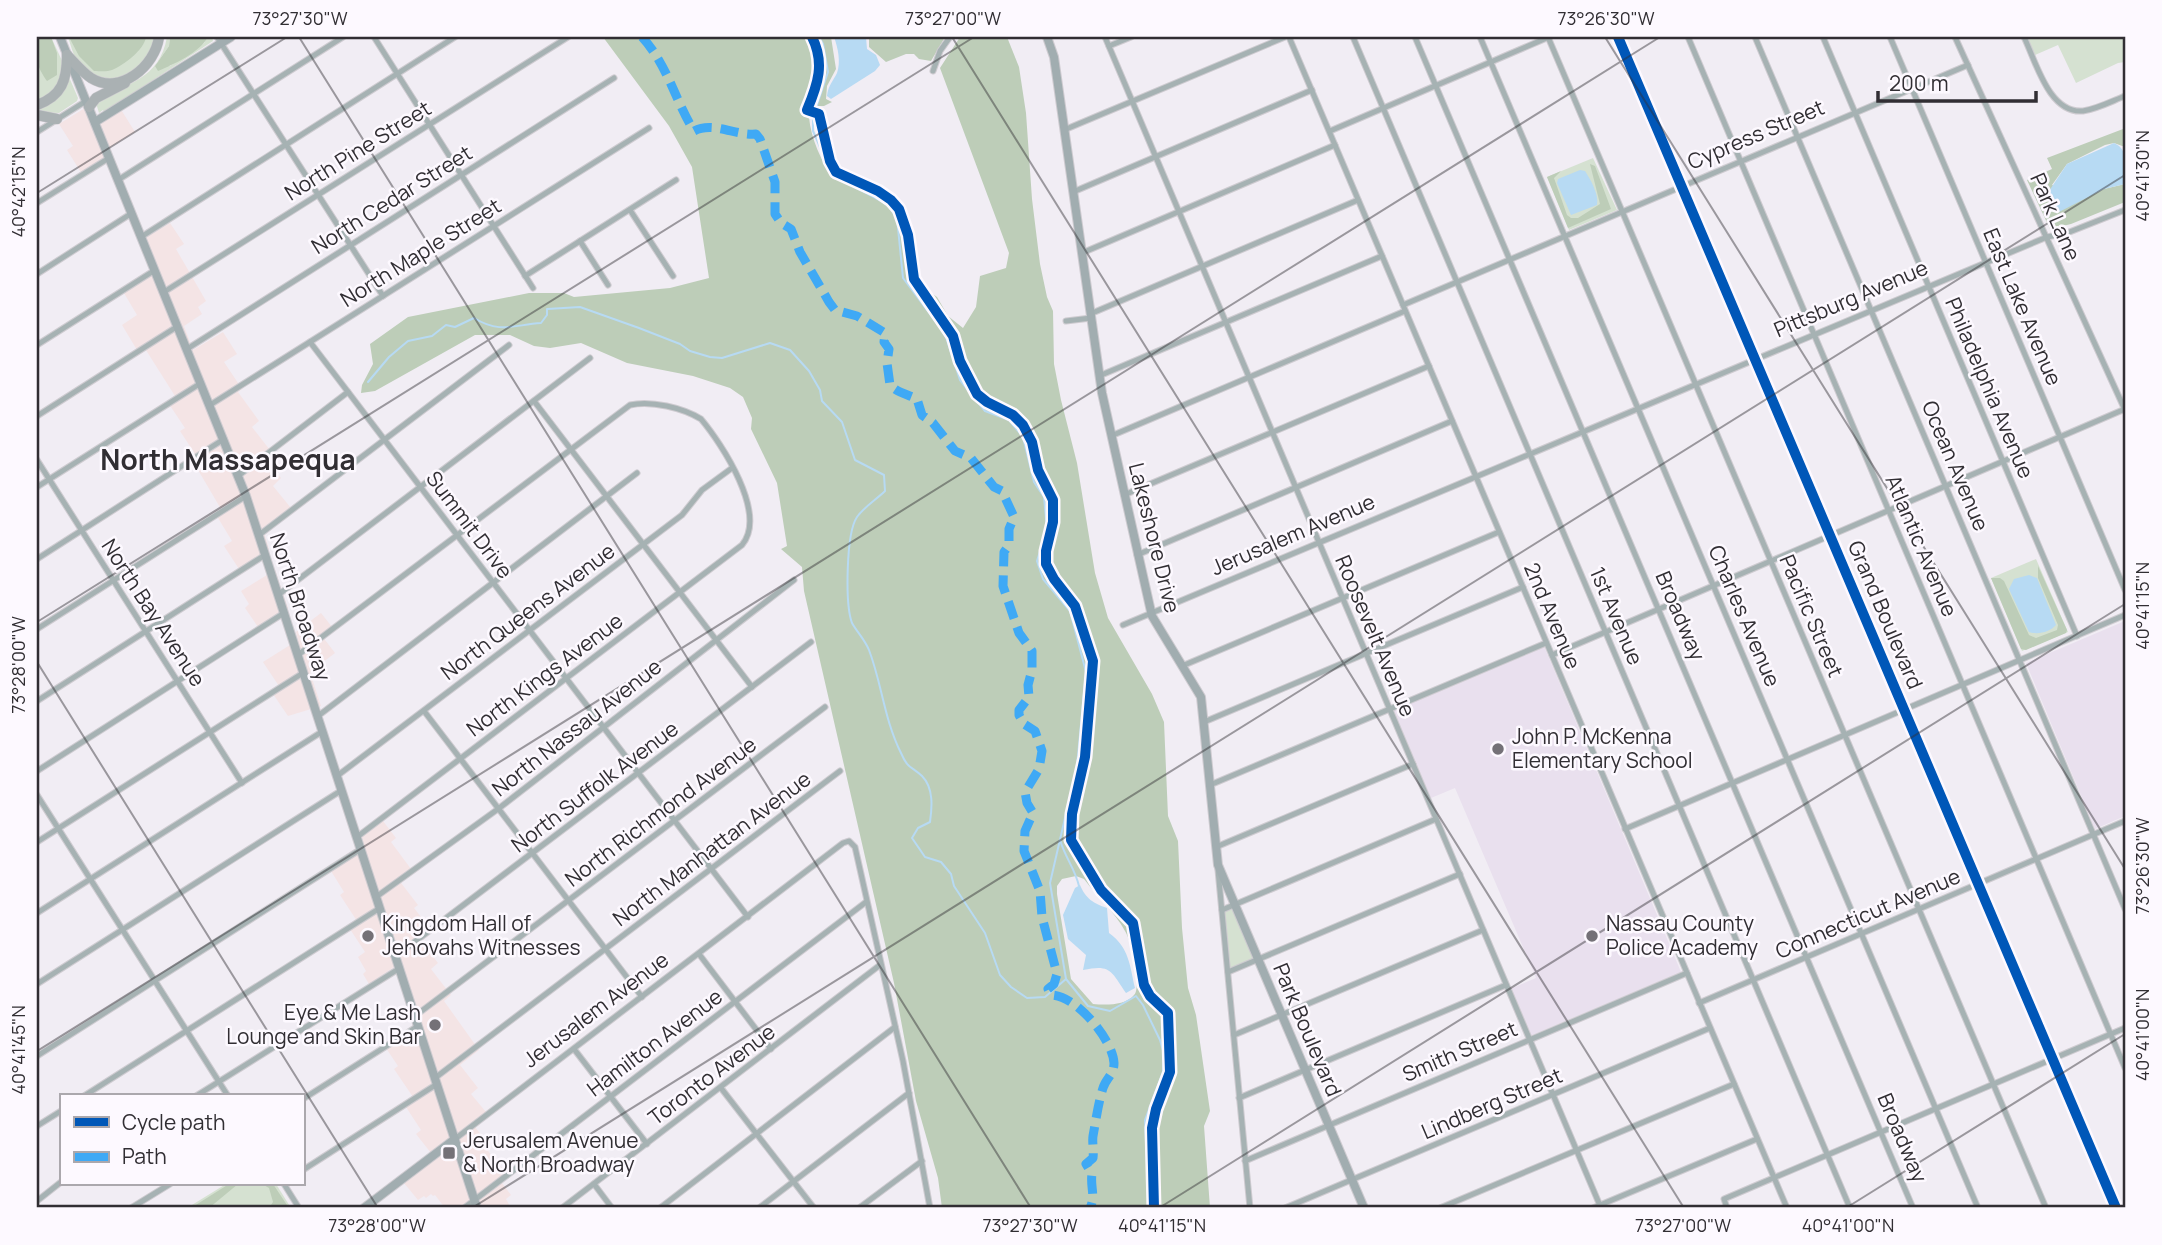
<svg xmlns="http://www.w3.org/2000/svg" width="2162" height="1245" viewBox="0 0 2162 1245" font-family="Manrope,sans-serif">
<rect width="100%" height="100%" fill="#f1edf4"/>
<g fill="#f4e4e5">
<path d="M90,105L99,121L120,108L135,132L110,147L112,155L82,174L67,150L73,146L59,124Z"/>
<path d="M170,223L184,244L176,249L206,301L198,307L202,314L184,326L193,350L223,332L237,354L224,362L242,389L238,392L259,421L252,427L273,454L266,460L281,478L273,486L291,508L263,529L269,549L239,569L224,546L232,541L215,513L221,509L191,458L195,454L180,431L185,428L167,401L175,396L144,347L137,350L122,325L137,315L121,288L156,266L145,238Z"/>
<path d="M275,570L288,608L258,627L245,608L249,604L241,591Z"/>
<path d="M321,613L332,627L322,636L335,653L310,672L321,706L288,716L271,691L279,686L263,662L298,640L296,632Z"/>
<path d="M383,821L396,838L391,842L411,869L398,879L418,905L414,908L433,932L421,941L438,963L431,969L451,995L444,1001L479,1050L460,1065L478,1088L471,1094L486,1112L472,1123L491,1148L488,1151L506,1173L499,1179L511,1195L506,1199L511,1208H445L435,1195L433,1196L431,1194L426,1198L424,1196L418,1200L399,1177L431,1153L416,1134L421,1130L404,1104L413,1097L394,1069L398,1066L384,1045L420,1022L400,963L369,984L363,974L366,971L358,957L365,952L348,926L357,921L340,895L344,892L331,871L365,849L362,837Z"/>
</g>
<g fill="#e9e0ee">
<path d="M2125,621V816L2095,829L2026,663Z"/>
<path d="M1544,646L1681,972L1530,1036L1510,989L1536,978L1534,973L1455,788L1431,798L1393,711Z"/>
</g>
<g fill="#d5e1d1">
<path d="M37,37H51L64,65L61,86L37,102Z"/>
<path d="M68,37H156C150,65 113,94 85,71C75,63 72,49 68,37Z"/>
<path d="M167,37H170L169,46L155,66H170L204,43L208,37H212L213,41L104,112L103,110L99,113L96,103C127,81 159,81 167,37Z"/>
<path d="M2026,37H2125V62L2118,63L2076,83L2058,45L2035,55Z"/>
<path d="M69,77L78,98L77,101L59,113L38,112L40,106Z"/>
<path d="M1593,158L1617,210L1569,230L1547,177Z"/>
<path d="M2036,559L2068,632L2022,651L1991,578Z"/>
<path d="M1235,904L1258,960L1228,972L1222,910Z"/>
<path d="M226,1184H276L291,1208H187Z"/>
</g>
<g fill="#bdcdb8" fill-rule="evenodd">
<path d="M41,37H51L57,53V75L47,81C38,69 30,50 41,37Z"/>
<path d="M69,37H146C144,50 124,65 112,70C107,72 99,71 94,71L79,56Z"/>
<path d="M170,37H208C199,53 174,64 158,71L155,66L169,46Z"/>
<path d="M603,37H831L836,69L827,86L826,99L832,102L824,106H805L801,110L809,117C811,139 821,160 833,179L856,184L879,197L898,213L906,244L920,280L927,290L937,297L948,316L963,328L976,307L980,276L1006,268L1009,253L940,68L960,37H1007L1019,67L1026,113L1032,199L1040,264L1047,297L1053,311L1054,364L1061,400L1077,463L1095,573L1108,618L1152,694L1164,722L1168,816L1178,841L1182,928L1188,988L1196,1015L1210,1111L1204,1126L1210,1208H942L938,1178L916,1101L894,983L804,591L802,567L781,549L787,546L777,483L751,429L752,418L743,397L730,388L693,376L627,363L581,343L550,348L534,346L510,335H475L375,391L361,393L362,385L373,364L370,344L408,317L529,293H564L574,297L670,288L709,278L692,167L669,126ZM1076,876L1084,879C1097,897 1115,912 1125,931C1131,940 1142,987 1134,995C1125,1006 1105,1005 1093,1004L1071,979L1057,894V886L1062,879Z"/>
<path d="M869,37H945L931,61L919,59L914,54H906L886,62L869,47Z"/>
<path d="M2123,129L2125,130V147L2114,143L2105,145L2067,164L2052,185L2087,197L2104,189L2125,184V202L2071,224L2050,229L2027,180L2052,169L2047,158Z"/>
<path d="M1590,164L1595,166L1611,209L1568,228L1547,177L1561,171L1554,178L1567,215L1571,218H1578L1600,204Z"/>
<path d="M2038,566L2067,630L2066,633L2026,650L2021,649L1991,578H2000L2004,581L2029,635L2036,638L2057,630L2058,625L2038,578Z"/>
<path d="M229,1184H238L209,1208H191Z"/>
<path d="M262,1184H273L289,1208H269L273,1202L269,1188Z"/>
</g>
<g fill="#b7daf3">
<path d="M834,37H866L867,49L876,55L880,65L875,71L831,99L827,96C828,86 833,81 837,73C841,62 838,48 834,37Z"/>
<path d="M2114,143C2130,150 2125,168 2125,184L2104,189L2059,212L2052,203L2049,191L2067,164Z"/>
<path d="M1580,170L1585,171C1591,180 1599,195 1597,205L1571,215L1557,183L1558,179Z"/>
<path d="M2029,575L2037,578L2056,625C2050,632 2038,635 2029,632L2009,589L2014,579Z"/>
<path d="M1080,885C1086,899 1093,903 1107,908L1109,933C1129,947 1130,966 1135,988L1126,993C1111,971 1111,964 1083,970L1086,955L1068,939L1063,915L1075,888Z"/>
</g>
<g fill="none" stroke-linecap="round" stroke-linejoin="round">
<g stroke="#b7daf3" stroke-width="2">
<path d="M819,37L823,44L828,72L813,117V131L830,170L838,178L887,204L897,218L903,278L945,334L960,380L985,411L1009,420L1023,437L1034,482L1044,497L1047,529L1037,561L1043,579L1070,611L1086,672L1077,766L1050,883L1066,979L1088,1006L1110,1011L1136,996L1143,1005L1160,1040L1164,1054L1163,1072L1145,1120L1149,1208"/>
<path d="M368,382L389,357L408,341L432,336L446,325L455,327L474,318C500,334 513,325 541,323L547,315V309L580,307L639,328L680,344L690,351L710,357L722,358L770,343L790,350L809,371L820,390L822,401L842,422L855,460L884,475L885,491C877,499 864,507 857,517C846,533 845,604 852,623C857,632 865,640 869,650C882,684 884,719 901,753C908,769 911,766 922,776C934,788 932,808 930,822L918,828L912,838L925,857L941,862L951,874L954,886L985,933L1000,975L1011,987L1027,998L1045,997L1066,979"/>
<path d="M1060,840C1065,857 1075,869 1079,886"/>
</g>
<defs>
<g id="street">
<path d="M217,37L383,296"/>
<path d="M374,37L533,288"/>
<path d="M1105,37L1601,1208"/>
<path d="M1289,37L1787,1208"/>
<path d="M1353,37L1850,1208"/>
<path d="M1415,37L1913,1208"/>
<path d="M1480,37L1978,1208"/>
<path d="M1548,37L2046,1208"/>
<path d="M1618,37L2116,1208"/>
<path d="M1688,37L2125,1068"/>
<path d="M1755,37L2125,909"/>
<path d="M1823,37L2077,636"/>
<path d="M1890,37L2125,590"/>
<path d="M1955,37L2125,410"/>
<path d="M2024,37C2036,62 2049,114 2083,111C2097,109 2112,101 2125,96"/>
<path d="M1109,46L1131,37"/>
<path d="M933,71L940,51L950,37"/>
<path d="M1064,130L1285,37"/>
<path d="M1330,131L1549,37"/>
<path d="M37,132L86,101"/>
<path d="M118,180L343,37"/>
<path d="M1073,192L1312,90"/>
<path d="M37,203L109,158"/>
<path d="M630,210L673,276"/>
<path d="M141,237L455,37"/>
<path d="M580,241L608,285"/>
<path d="M1082,253L1335,145"/>
<path d="M37,274L132,213"/>
<path d="M525,276L676,180"/>
<path d="M164,292L568,37"/>
<path d="M1403,305L1968,65"/>
<path d="M1090,314L1358,200"/>
<path d="M1066,321L1091,318"/>
<path d="M310,342L748,917"/>
<path d="M37,345L155,270"/>
<path d="M187,349L614,78"/>
<path d="M1099,376L1382,256"/>
<path d="M534,401L752,687"/>
<path d="M210,405L649,128"/>
<path d="M37,416L178,326"/>
<path d="M1111,436L1405,311"/>
<path d="M37,460L242,783"/>
<path d="M238,476L348,392"/>
<path d="M37,487L201,383"/>
<path d="M1124,495L1429,366"/>
<path d="M259,535L509,345"/>
<path d="M1137,555L1452,421"/>
<path d="M37,559L224,439"/>
<path d="M278,595L590,358"/>
<path d="M1123,625L2047,237L2067,233L2125,210"/>
<path d="M37,629L246,496"/>
<path d="M298,655L630,405C651,400 683,408 701,419C722,444 768,514 742,545L357,837"/>
<path d="M1552,655L2125,409"/>
<path d="M1182,666L1499,532"/>
<path d="M37,701L265,555"/>
<path d="M424,711L642,997"/>
<path d="M318,716L637,473"/>
<path d="M1204,722L1523,587"/>
<path d="M37,771L284,613"/>
<path d="M337,776L682,515L702,490L732,468"/>
<path d="M1210,785L1546,643"/>
<path d="M37,795L228,1096"/>
<path d="M1625,829L2125,615"/>
<path d="M37,842L303,673"/>
<path d="M1216,847L1413,764"/>
<path d="M1218,870L1250,1208"/>
<path d="M376,897L498,809L794,580"/>
<path d="M1222,910L1436,819"/>
<path d="M37,913L323,731"/>
<path d="M699,954L771,1049"/>
<path d="M396,956L811,642"/>
<path d="M1228,972L1460,874"/>
<path d="M37,984L342,790"/>
<path d="M1699,1003L2125,821"/>
<path d="M415,1016L825,707"/>
<path d="M1234,1035L1483,930"/>
<path d="M574,1049L647,1144"/>
<path d="M37,1056L361,849"/>
<path d="M435,1078L840,771"/>
<path d="M721,1088L814,1208"/>
<path d="M84,1096L380,908"/>
<path d="M196,1096L400,968"/>
<path d="M1239,1098L1506,985"/>
<path d="M303,1099L418,1026"/>
<path d="M37,1126L61,1111"/>
<path d="M455,1139L843,843L849,841L855,847L903,1061L930,1208"/>
<path d="M1245,1161L1687,973"/>
<path d="M303,1170L437,1084"/>
<path d="M284,1184L299,1208"/>
<path d="M594,1184L612,1208"/>
<path d="M37,1201L61,1182"/>
<path d="M131,1208L170,1184"/>
<path d="M464,1208L866,902"/>
<path d="M562,1208L880,965"/>
<path d="M660,1208L895,1027"/>
<path d="M759,1208L909,1093"/>
<path d="M859,1208L922,1161"/>
<path d="M1285,1208L1710,1028"/>
<path d="M1440,1208L1734,1084"/>
<path d="M1593,1208L1757,1139"/>
<path d="M1727,1208L1724,1199L2125,1028"/>
</g>
<g id="secondary">
<path d="M60,37L246,496L477,1208"/>
<path d="M1047,37L1054,57L1102,393L1152,616L1201,697L1218,865L1364,1208"/>
<path d="M95,122L231,37"/>
<path d="M364,1208L455,1139"/>
</g>
<g id="highway">
<path d="M67,55C74,62 82,72 91,78C120,96 155,66 159,37"/>
<path d="M37,105C62,96 67,80 67,55"/>
<path d="M89,107L96,98L125,83"/>
<path d="M37,115L57,119"/>
</g>
</defs>
<use href="#street" stroke="#cecbd0" stroke-width="7"/>
<use href="#secondary" stroke="#cecbd0" stroke-width="10"/>
<use href="#highway" stroke="#cecbd0" stroke-width="11"/>
<use href="#street" stroke="#a6b2b3" stroke-width="5"/>
<use href="#secondary" stroke="#a1adb0" stroke-width="8"/>
<use href="#highway" stroke="#aab1b3" stroke-width="10"/>
<path stroke="#3fa9f5" stroke-width="9" stroke-dasharray="18 9" stroke-linecap="butt" d="M642,37C667,64 675,100 694,131C713,121 736,136 756,134L760,139L775,182V214L781,223L791,229L800,252L829,302L835,310L857,316L885,333L884,342L889,349L887,363L890,385C898,393 907,394 917,399L922,415L933,423L955,451L971,458L994,487L1002,491L1014,517L1009,529V545L1004,552L1003,586L1019,633L1032,651V670L1028,685L1029,697L1019,710V715L1024,724L1035,731L1042,751L1039,769L1025,792L1027,803L1033,813L1025,831L1024,851L1040,891L1042,917L1057,974L1054,984L1048,989L1051,995C1076,995 1113,1040 1114,1063C1114,1075 1106,1078 1103,1088C1098,1104 1096,1120 1093,1136C1092,1142 1094,1149 1093,1158L1086,1164L1092,1174C1090,1187 1096,1196 1090,1208"/>
<defs>
<g id="cycleway">
<path d="M812,37C825,63 818,84 807,110L819,114L830,161L836,172L878,191L891,200L899,209L908,235L914,279L953,336L960,361L977,394L987,402L1013,415L1023,425L1032,442L1038,470L1053,500V522L1046,551V564L1054,579L1075,606L1093,661L1085,757L1072,814L1071,840L1101,890L1133,923L1144,985L1150,996L1168,1013L1170,1072L1156,1109L1152,1128L1154,1208"/>
<path d="M1618,37L2116,1208"/>
</g>
</defs>
<use href="#cycleway" stroke="#fdf9ff" stroke-width="15"/>
<use href="#cycleway" stroke="#0057b8" stroke-width="10"/>
</g>
<path fill="none" stroke="#312e33" stroke-width="2" stroke-opacity="0.45" d="M299,37L1031,1208M952,37L1684,1208M1605,37L2125,869M37,193L287,37M37,622L974,37M37,662L378,1208M37,1051L1660,37M472,1208L2125,175M1159,1208L2125,604M1846,1208L2125,1034"/>
<g fill="#747177" stroke="#fdf9ff" stroke-width="2.5">
<circle cx="1498" cy="749" r="7"/>
<circle cx="368" cy="936" r="7"/>
<circle cx="1592" cy="936" r="7"/>
<circle cx="435" cy="1025" r="7"/>
<rect x="442" y="1146" width="14" height="14" rx="3.5"/>
</g>
<g text-anchor="middle" stroke-width="5" stroke-linejoin="round" paint-order="stroke">
<g font-size="21" fill="#312e33" stroke="#fdf9ff">
<text transform="translate(1756 135) rotate(-23)" y="7">Cypress Street</text>
<text transform="translate(358 151) rotate(-32)" y="7">North Pine Street</text>
<text transform="translate(392 200) rotate(-32)" y="7">North Cedar Street</text>
<text transform="translate(2055 217) rotate(66)" y="7">Park Lane</text>
<text transform="translate(421 253) rotate(-32)" y="7">North Maple Street</text>
<text transform="translate(1851 299) rotate(-23)" y="7">Pittsburg Avenue</text>
<text transform="translate(2022 307) rotate(67)" y="7">East Lake Avenue</text>
<text transform="translate(1989 388) rotate(67)" y="7">Philadelphia Avenue</text>
<text transform="translate(1955 466) rotate(67)" y="7">Ocean Avenue</text>
<text transform="translate(469 525) rotate(53)" y="7">Summit Drive</text>
<text transform="translate(1293 535) rotate(-23)" y="7">Jerusalem Avenue</text>
<text transform="translate(1154 538) rotate(76)" y="7">Lakeshore Drive</text>
<text transform="translate(1921 546) rotate(67)" y="7">Atlantic Avenue</text>
<text transform="translate(300 607) rotate(72)" y="7">North Broadway</text>
<text transform="translate(528 612) rotate(-37)" y="7">North Queens Avenue</text>
<text transform="translate(153 613) rotate(57)" y="7">North Bay Avenue</text>
<text transform="translate(1885 615) rotate(67)" y="7">Grand Boulevard</text>
<text transform="translate(1552 616) rotate(67)" y="7">2nd Avenue</text>
<text transform="translate(1616 616) rotate(67)" y="7">1st Avenue</text>
<text transform="translate(1680 616) rotate(67)" y="7">Broadway</text>
<text transform="translate(1744 616) rotate(67)" y="7">Charles Avenue</text>
<text transform="translate(1811 616) rotate(67)" y="7">Pacific Street</text>
<text transform="translate(1375 636) rotate(67)" y="7">Roosevelt Avenue</text>
<text transform="translate(545 675) rotate(-37)" y="7">North Kings Avenue</text>
<text transform="translate(577 728) rotate(-38)" y="7">North Nassau Avenue</text>
<text transform="translate(595 787) rotate(-37)" y="7">North Suffolk Avenue</text>
<text transform="translate(661 812) rotate(-37)" y="7">North Richmond Avenue</text>
<text transform="translate(712 849) rotate(-37)" y="7">North Manhattan Avenue</text>
<text transform="translate(1868 914) rotate(-23)" y="7">Connecticut Avenue</text>
<text transform="translate(596 1010) rotate(-37)" y="7">Jerusalem Avenue</text>
<text transform="translate(1307 1030) rotate(67)" y="7">Park Boulevard</text>
<text transform="translate(655 1043) rotate(-37)" y="7">Hamilton Avenue</text>
<text transform="translate(1460 1052) rotate(-23)" y="7">Smith Street</text>
<text transform="translate(712 1075) rotate(-37)" y="7">Toronto Avenue</text>
<text transform="translate(1492 1104) rotate(-23)" y="7">Lindberg Street</text>
<text transform="translate(1902 1138) rotate(67)" y="7">Broadway</text>
</g>
<g font-size="21" fill="#312e33" stroke="#fdf9ff" text-anchor="start">
<text x="1512" y="744">John P. McKenna<tspan x="1512" dy="24">Elementary School</tspan></text>
<text x="382" y="931">Kingdom Hall of<tspan x="382" dy="24">Jehovahs Witnesses</tspan></text>
<text x="1606" y="931">Nassau County<tspan x="1606" dy="24">Police Academy</tspan></text>
<text x="421" y="1020" text-anchor="end">Eye &amp; Me Lash<tspan x="421" dy="24">Lounge and Skin Bar</tspan></text>
<text x="463" y="1148">Jerusalem Avenue<tspan x="463" dy="24">&amp; North Broadway</tspan></text>
</g>
<g font-size="28" font-weight="bold" fill="#312e33" stroke="#fdf9ff">
<text x="228" y="470">North Massapequa</text>
</g>
</g>
<rect width="2162" height="1245" fill="none" stroke="#fdf9ff" stroke-width="77"/>
<rect x="60" y="1094" width="245" height="91" fill="#fdf9ff" stroke="#aba8ad" stroke-width="2"/>
<rect x="74" y="1117" width="35" height="10" fill="#0057b8" stroke="#aba8ad" stroke-width="2"/>
<text x="122" y="1130" font-size="21" fill="#312e33">Cycle path</text>
<rect x="74" y="1152" width="35" height="10" fill="#3fa9f5" stroke="#aba8ad" stroke-width="2"/>
<text x="122" y="1164" font-size="21" fill="#312e33">Path</text>
<path d="M1878 91v10h158v-10" fill="none" stroke="#312e33" stroke-width="3.5"/>
<text x="1889" y="91" font-size="21" fill="#312e33" stroke="#fdf9ff" stroke-width="5" paint-order="stroke">200 m</text>
<rect x="38" y="38" width="2086" height="1168" fill="none" stroke="#312e33" stroke-width="2.5"/>
<g font-size="18" text-anchor="middle" fill="#312e33">
<text x="300" y="25">73°27'30"W</text>
<text x="953" y="25">73°27'00"W</text>
<text x="1606" y="25">73°26'30"W</text>
<text transform="translate(2143 176) rotate(-90)" y="6">40°41'30"N</text>
<text transform="translate(19 192) rotate(-90)" y="6">40°42'15"N</text>
<text transform="translate(2143 606) rotate(-90)" y="6">40°41'15"N</text>
<text transform="translate(19 665) rotate(-90)" y="6">73°28'00"W</text>
<text transform="translate(2143 866) rotate(-90)" y="6">73°26'30"W</text>
<text transform="translate(2143 1035) rotate(-90)" y="6">40°41'00"N</text>
<text transform="translate(19 1050) rotate(-90)" y="6">40°41'45"N</text>
<text x="377" y="1232">73°28'00"W</text>
<text x="1030" y="1232">73°27'30"W</text>
<text x="1162" y="1232">40°41'15"N</text>
<text x="1683" y="1232">73°27'00"W</text>
<text x="1848" y="1232">40°41'00"N</text>
</g>
</svg>
